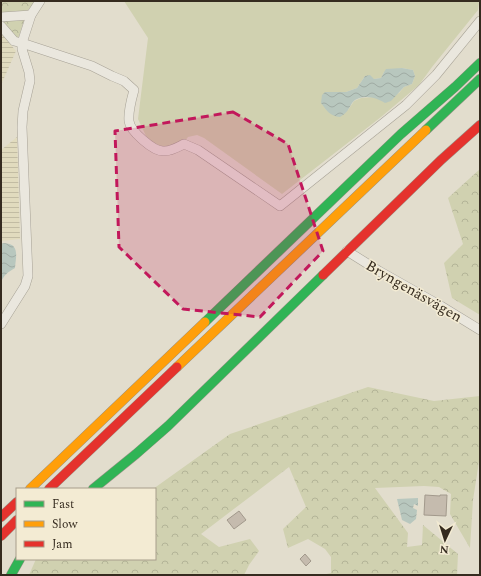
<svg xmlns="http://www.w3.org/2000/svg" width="481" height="576" viewBox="0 0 481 576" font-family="Spectral,serif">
<defs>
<pattern id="farmland-rules" width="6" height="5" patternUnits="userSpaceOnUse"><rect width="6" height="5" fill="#e1dbbe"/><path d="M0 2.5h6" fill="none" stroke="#c2bca3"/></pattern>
<pattern id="forest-crowns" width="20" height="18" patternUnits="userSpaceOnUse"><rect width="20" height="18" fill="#d0d1b0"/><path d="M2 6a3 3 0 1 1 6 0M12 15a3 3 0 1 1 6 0" fill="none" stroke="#b3b497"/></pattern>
<pattern id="water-waves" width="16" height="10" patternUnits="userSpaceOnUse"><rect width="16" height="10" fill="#b8c7be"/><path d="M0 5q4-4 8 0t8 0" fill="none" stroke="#9faba3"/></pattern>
</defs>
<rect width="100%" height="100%" fill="#e2ddcd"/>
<g fill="url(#farmland-rules)">
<path d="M1,33L16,51L1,85Z"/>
<path d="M17,137L20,239L1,241V150Z"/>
</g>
<path fill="#d0d1b0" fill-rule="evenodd" d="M124,1H478L479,3L478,10L432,67L419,85L381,117L282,194L204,138L197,135L188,137L184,142L169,146L160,147L154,145L146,136L138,119L148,38ZM402,68L413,70L415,76L412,84L404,87L399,93L379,99L373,97L361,98L354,101L348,110L335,92H346L357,88L365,76L374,79L381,78L384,72Z"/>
<g fill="url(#forest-crowns)">
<path d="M1,1H36L27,11L18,39L1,29Z"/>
<path d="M480,169V315L452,298L444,263L463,244L448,198Z"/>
<path d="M368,387L434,401L480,396V455L473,500L470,548L450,514L451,494L439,487L424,486L375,488L408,533L407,547L422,545L423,525L458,554L457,575H322L331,573V557L325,549L308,539L288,548L283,529L306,507L289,467L201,534L219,547L250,539L259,551L249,565L244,575H29L36,559H155V489H153L230,434Z"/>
</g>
<g fill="url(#water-waves)">
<path d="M402,68L413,70L415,76L412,84L404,87L391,101L385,103C377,98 365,94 355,100C352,102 350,107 348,110C346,113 343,115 340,117C330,116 327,111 321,103L322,95L325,92H346L357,88L365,76L370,75L374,79L381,78L384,72L386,69Z"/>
<path d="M4,243C20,244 16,256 15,268C8,272 4,275 1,282V244Z"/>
<path d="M418,498V506L414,504L413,508L417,510L416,519L410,524L402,520L397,499Z"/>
</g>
<g fill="#c5bbae" stroke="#a2998c">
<path d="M425,495L440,496V495H447L446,516L424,515Z"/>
<path d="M239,511L246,520L234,529L227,520Z"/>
<path d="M305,554L311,561L306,566L300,559Z"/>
</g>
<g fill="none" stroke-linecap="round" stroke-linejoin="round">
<defs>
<g id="street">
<path d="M1,17L31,15"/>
<path d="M1,26L14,41L22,43L31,15L40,1"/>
<path d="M347,251L379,271L441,306L480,330"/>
<path d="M1,324L25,286L28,276L22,127L23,111L30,81L29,72L22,49V43L92,66L112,76L124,81L134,90C131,101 128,111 129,121C130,131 153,151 163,151C170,152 178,147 184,144L198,150L280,206L406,105L436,75L480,21"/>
</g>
<g id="fast">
<path d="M426,130L480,79"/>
<path d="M205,322L401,134L455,87L480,63"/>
<path d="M93,489L136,454L168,426L323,275"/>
<path d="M11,575L20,559"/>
</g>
<g id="slow">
<path d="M177,367L426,130"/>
<path d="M30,489L205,322"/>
</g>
<g id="jam">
<path d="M323,275L441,160L480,125"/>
<path d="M49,489L177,367"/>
<path d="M1,517L17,502"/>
<path d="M1,536L17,520"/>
</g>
</defs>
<use href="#street" stroke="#a7a296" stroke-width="10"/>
<use href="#fast" stroke="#979186" stroke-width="10"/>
<use href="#slow" stroke="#979186" stroke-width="10"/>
<use href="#jam" stroke="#979186" stroke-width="10"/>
<use href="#street" stroke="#eae7de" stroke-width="9"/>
<use href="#fast" stroke="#30b455" stroke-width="9"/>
<use href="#slow" stroke="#ff9f0a" stroke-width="9"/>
<use href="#jam" stroke="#e5322d" stroke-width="9"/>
</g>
<path fill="#c2185b" fill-opacity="0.2" stroke="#c2185b" stroke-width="3" stroke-dasharray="8 5" stroke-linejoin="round" d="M233,112L288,144L323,251L260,317L183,309L119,247L115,131Z"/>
<g text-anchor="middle" stroke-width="3" stroke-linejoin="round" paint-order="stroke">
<g font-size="15" fill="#352b1f" stroke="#f3ebd3">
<text transform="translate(414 291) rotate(30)" y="5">Bryngenäsvägen</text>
</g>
</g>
<rect width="481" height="576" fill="none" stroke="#352b1f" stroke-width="4"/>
<rect x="16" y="488" width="140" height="72" fill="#f3ebd3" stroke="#a79e8b"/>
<rect x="24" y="501" width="20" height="6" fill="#30b455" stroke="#a79e8b"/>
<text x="52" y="508" font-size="12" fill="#352b1f">Fast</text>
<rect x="24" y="521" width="20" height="6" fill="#ff9f0a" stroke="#a79e8b"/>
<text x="52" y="528" font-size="12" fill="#352b1f">Slow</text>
<rect x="24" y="541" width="20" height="6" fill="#e5322d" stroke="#a79e8b"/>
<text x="52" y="548" font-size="12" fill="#352b1f">Jam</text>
<g transform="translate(445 540) rotate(184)" stroke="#f3ebd3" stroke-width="3" paint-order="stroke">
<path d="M0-3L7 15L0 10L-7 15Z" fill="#352b1f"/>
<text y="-6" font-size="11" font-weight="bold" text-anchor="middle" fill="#352b1f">N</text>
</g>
</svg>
